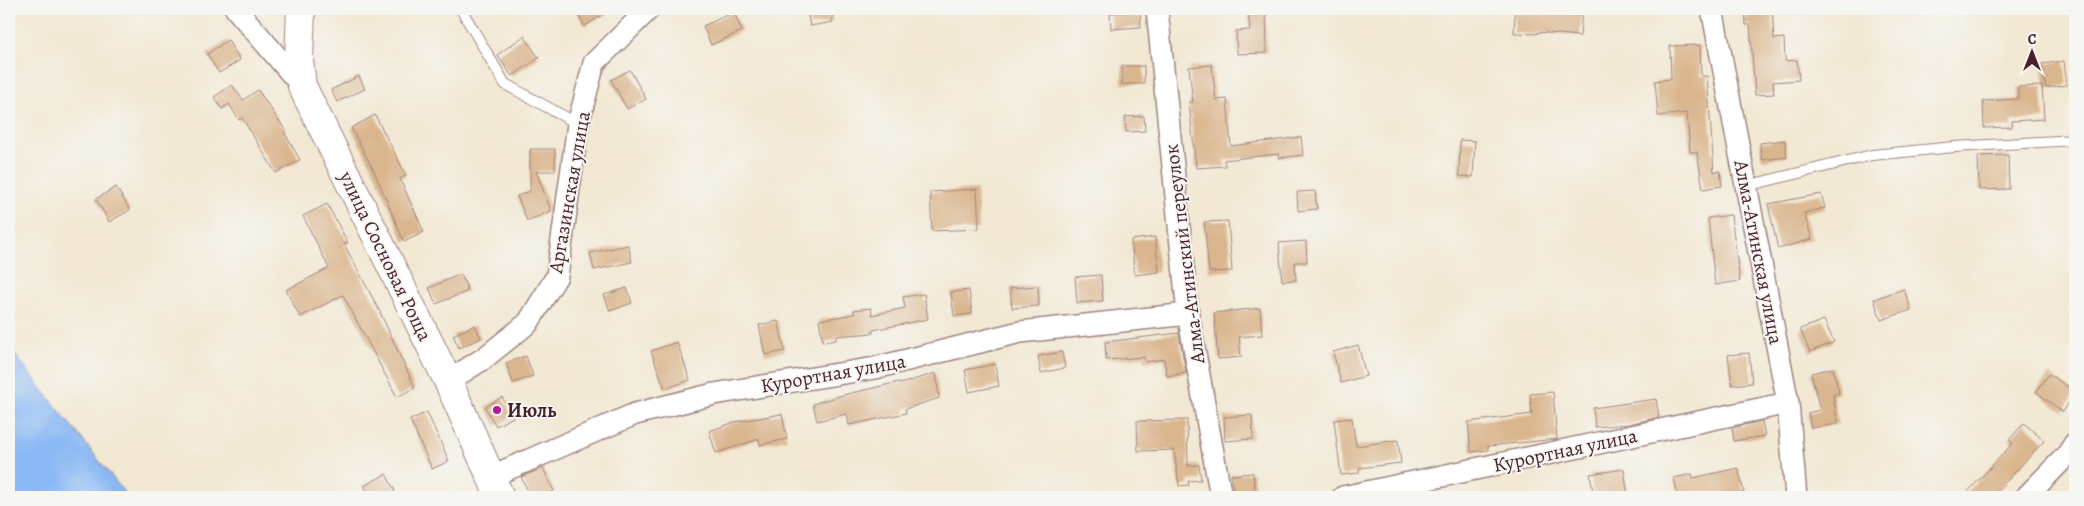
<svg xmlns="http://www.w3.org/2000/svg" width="2084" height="506" viewBox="0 0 2084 506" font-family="Alegreya,serif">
<rect width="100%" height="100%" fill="#f6f6f2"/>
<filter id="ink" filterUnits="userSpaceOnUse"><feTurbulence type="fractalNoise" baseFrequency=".02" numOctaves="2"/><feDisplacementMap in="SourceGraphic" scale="10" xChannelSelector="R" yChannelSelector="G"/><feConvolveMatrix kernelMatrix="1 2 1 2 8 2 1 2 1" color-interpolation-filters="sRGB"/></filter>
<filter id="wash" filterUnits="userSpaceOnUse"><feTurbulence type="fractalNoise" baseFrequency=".0096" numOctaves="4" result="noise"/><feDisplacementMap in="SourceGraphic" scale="20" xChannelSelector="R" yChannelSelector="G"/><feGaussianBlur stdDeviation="1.12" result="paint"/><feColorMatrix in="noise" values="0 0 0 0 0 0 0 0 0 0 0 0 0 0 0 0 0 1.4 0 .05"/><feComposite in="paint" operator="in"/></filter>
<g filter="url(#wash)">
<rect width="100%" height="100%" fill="#f2e8d3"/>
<path fill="#89b8f4" stroke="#6a6c90" d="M9,351L15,355L128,497H9Z"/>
<g id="blocks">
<g fill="#dab68e">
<path d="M574,9H612L585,26Z"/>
<path d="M807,9H831L833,22L810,26Z"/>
<path d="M1248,9H1266L1267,53L1237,54L1236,31L1250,30Z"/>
<path d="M1515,9H1582L1580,36L1538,32L1537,34L1514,33Z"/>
<path d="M1745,9H1772L1774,39L1784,38L1785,61L1797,60L1799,80L1773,82L1774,94L1755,95L1750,25H1746Z"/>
<path d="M1140,11L1141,27L1111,29L1110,13Z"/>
<path d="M734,12L742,31L711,45L703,26Z"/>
<path d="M524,36L539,58L512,76L497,55Z"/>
<path d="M228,40L240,60L219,73L207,54Z"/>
<path d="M1700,45L1701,76H1707L1714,172L1720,171L1722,186L1703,189L1697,152H1690L1687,113L1658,116L1655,81L1671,79L1670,46Z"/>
<path d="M2064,61L2067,85L2046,88L2042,64Z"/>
<path d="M1212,65L1216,100L1227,99L1231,146L1301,137L1303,155L1279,158V154L1224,160L1225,166L1196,168L1189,102H1193L1189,67Z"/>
<rect x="1122" y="66" width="22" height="18"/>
<path d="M630,70L646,99L627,109L611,80Z"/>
<path d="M359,76L365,89L337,102L331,90Z"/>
<path d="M232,85L243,100L258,90L286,131L284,132L300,160L276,173L242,118L239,120L229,104L222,109L214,97Z"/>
<path d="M2042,86L2044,119L2012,121V127L1984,128L1983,101L2018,99V87Z"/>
<path d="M375,115L406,175L400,179L424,232L404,242L375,173L351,128Z"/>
<path d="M1144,116L1145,131L1126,132L1125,117Z"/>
<path d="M1460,140L1475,141L1473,177L1459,176Z"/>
<path d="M1785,140L1787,157L1762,160L1760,143Z"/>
<path d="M530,149H555V171H536L551,211L527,221L517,196L530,191Z"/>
<path d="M2008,155L2009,189L1979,190L1978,156Z"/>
<path d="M116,187L130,210L109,222L96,199Z"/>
<path d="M977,189L979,229L932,231L930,192Z"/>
<path d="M1315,191L1317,209L1298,211L1297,192Z"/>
<path d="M1821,194L1825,208L1804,213L1812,239L1778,249L1768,204Z"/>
<path d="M327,204L348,243L344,244L379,310L415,388L397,397L343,295L300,317L286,290L329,268L303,216Z"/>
<path d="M1731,215L1740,281L1715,285L1708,218Z"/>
<path d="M1228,221L1232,271L1209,272L1204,222Z"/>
<path d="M1155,237L1159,272L1135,275L1131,240Z"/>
<path d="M1306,241L1307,262H1295L1296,280L1282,281L1279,243Z"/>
<path d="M628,245L632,262L594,270L590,253Z"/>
<path d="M461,274L468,291L436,304L429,288Z"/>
<path d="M1101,275L1103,301L1077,303L1075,277Z"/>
<path d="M1038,286L1039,306L1012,308L1010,288Z"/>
<path d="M627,288L632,303L610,311L604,295Z"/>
<path d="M1904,289L1911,310L1881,320L1874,299Z"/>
<path d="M969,290L972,314L954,316L951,292Z"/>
<path d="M924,294L928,319L873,330V333L836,336V340L823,342L819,320L854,314V310L871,308L872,315L905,308L903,297Z"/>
<path d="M1260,308L1262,335L1239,337L1241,357L1218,359L1214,313Z"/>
<path d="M1824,320L1834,342L1810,352L1800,329Z"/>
<path d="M778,321L785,351L765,355L759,325Z"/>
<path d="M475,325L481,338L459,348L453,335Z"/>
<path d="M1179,333L1186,373L1167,376L1164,359L1145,362L1144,357L1106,360L1105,342Z"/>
<path d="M677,342L690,380L665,389L651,351Z"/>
<path d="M1358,345L1366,376L1341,383L1333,352Z"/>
<path d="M1062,352L1065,368L1041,373L1038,356Z"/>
<path d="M1749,353L1752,383L1732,385L1728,355Z"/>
<path d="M526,356L533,376L513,383L506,363Z"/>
<path d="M995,364L999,386L969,392L965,370Z"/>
<path d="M1833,368L1839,393L1833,395L1838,424L1811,428L1808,413L1820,410L1811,373Z"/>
<path d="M936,373L939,398L905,409L906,413L849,425L847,414L817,421L813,404L843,395L899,382L900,384Z"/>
<path d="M2049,374L2075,392L2063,412L2036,392Z"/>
<path d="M1553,392L1557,439L1488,446V450L1471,452L1468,422L1532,414L1530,394Z"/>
<path d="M502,397L513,417L496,426L485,407Z"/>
<path d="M1656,399L1659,417L1629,424L1595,427L1593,408Z"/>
<path d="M427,412L449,461L432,469L410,420Z"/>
<path d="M782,414L787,439L760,445L759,439L716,453L709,431L735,422Z"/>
<path d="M1252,415L1253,439L1225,441L1224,417Z"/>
<path d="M1352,418L1356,446L1398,440L1401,463L1359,468V473L1341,475L1334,420Z"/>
<path d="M1187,420L1188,466L1199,465L1201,480L1188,481L1189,485L1179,486L1174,450L1138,451L1137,421Z"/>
<path d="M1762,421L1765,436L1734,441L1732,428Z"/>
<path d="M2024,423L2044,441L1992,497H1963L2013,443L2009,440Z"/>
<path d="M543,468L554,491L540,497H531L521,477Z"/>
<path d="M1738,468L1744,492L1721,497H1678L1674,478L1692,474L1693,478Z"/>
<path d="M1624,469L1628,497H1594L1590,474Z"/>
<path d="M1253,473L1256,497H1234L1231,475Z"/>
<path d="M386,474L395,491L384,497H371L364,486Z"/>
</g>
</g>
</g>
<g filter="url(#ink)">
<use href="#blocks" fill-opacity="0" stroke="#9e847f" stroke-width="1"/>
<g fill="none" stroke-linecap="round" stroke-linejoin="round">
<defs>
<g id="service">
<path d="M461,9L505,84L578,124"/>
<path d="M1746,186L1872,155L1954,147L2075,140"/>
</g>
<g id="minor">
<path d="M236,9L302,86"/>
<path d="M1157,9L1188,314L1221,497"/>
<path d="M1712,9L1788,403L1796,497"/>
<path d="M448,381L483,359L528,323L557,276L578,124L594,63L649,9"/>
<path d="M490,477L635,414L714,394L875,368L1020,332L1188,314"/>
<path d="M1343,497L1788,403"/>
<path d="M2026,497L2067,455L2075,443"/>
</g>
<path id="secondary" d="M301,9L299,60L302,86L448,381L500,497"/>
</defs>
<use href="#service" stroke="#9e847f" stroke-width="12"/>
<use href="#minor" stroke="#9e847f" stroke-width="24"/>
<use href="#secondary" stroke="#9e847f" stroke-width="30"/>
<use href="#service" stroke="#fff" stroke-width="10"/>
<use href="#minor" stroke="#fff" stroke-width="21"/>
<use href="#secondary" stroke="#fff" stroke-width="28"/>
</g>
</g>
<circle fill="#b5179e" stroke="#f6f6f2" stroke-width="2" cx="497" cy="410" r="5"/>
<g text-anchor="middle" stroke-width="4" stroke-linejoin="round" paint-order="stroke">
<g font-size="20" fill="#4a1f2b" stroke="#f6f6f2">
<text transform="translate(569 192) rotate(-80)" y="7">Аргазинская улица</text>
<text transform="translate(1759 252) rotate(79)" y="7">Алма-Атинская улица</text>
<text transform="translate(1184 254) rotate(-97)" y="7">Алма-Атинский переулок</text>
<text transform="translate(386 256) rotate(64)" y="7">улица Сосновая Роща</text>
<text transform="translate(833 373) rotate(-10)" y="7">Курортная улица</text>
<text transform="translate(1565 450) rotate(-12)" y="7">Курортная улица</text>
</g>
<g font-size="20" font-weight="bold" fill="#4a1f2b" stroke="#f6f6f2" text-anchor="start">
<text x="507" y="417">Июль</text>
</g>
</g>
<rect width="2084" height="506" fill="none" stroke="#f6f6f2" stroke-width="30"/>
<g transform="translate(2032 52)" stroke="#f6f6f2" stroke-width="4" paint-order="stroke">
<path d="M0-4L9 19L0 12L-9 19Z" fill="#4a1f2b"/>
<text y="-8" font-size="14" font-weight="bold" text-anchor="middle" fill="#4a1f2b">С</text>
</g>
</svg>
